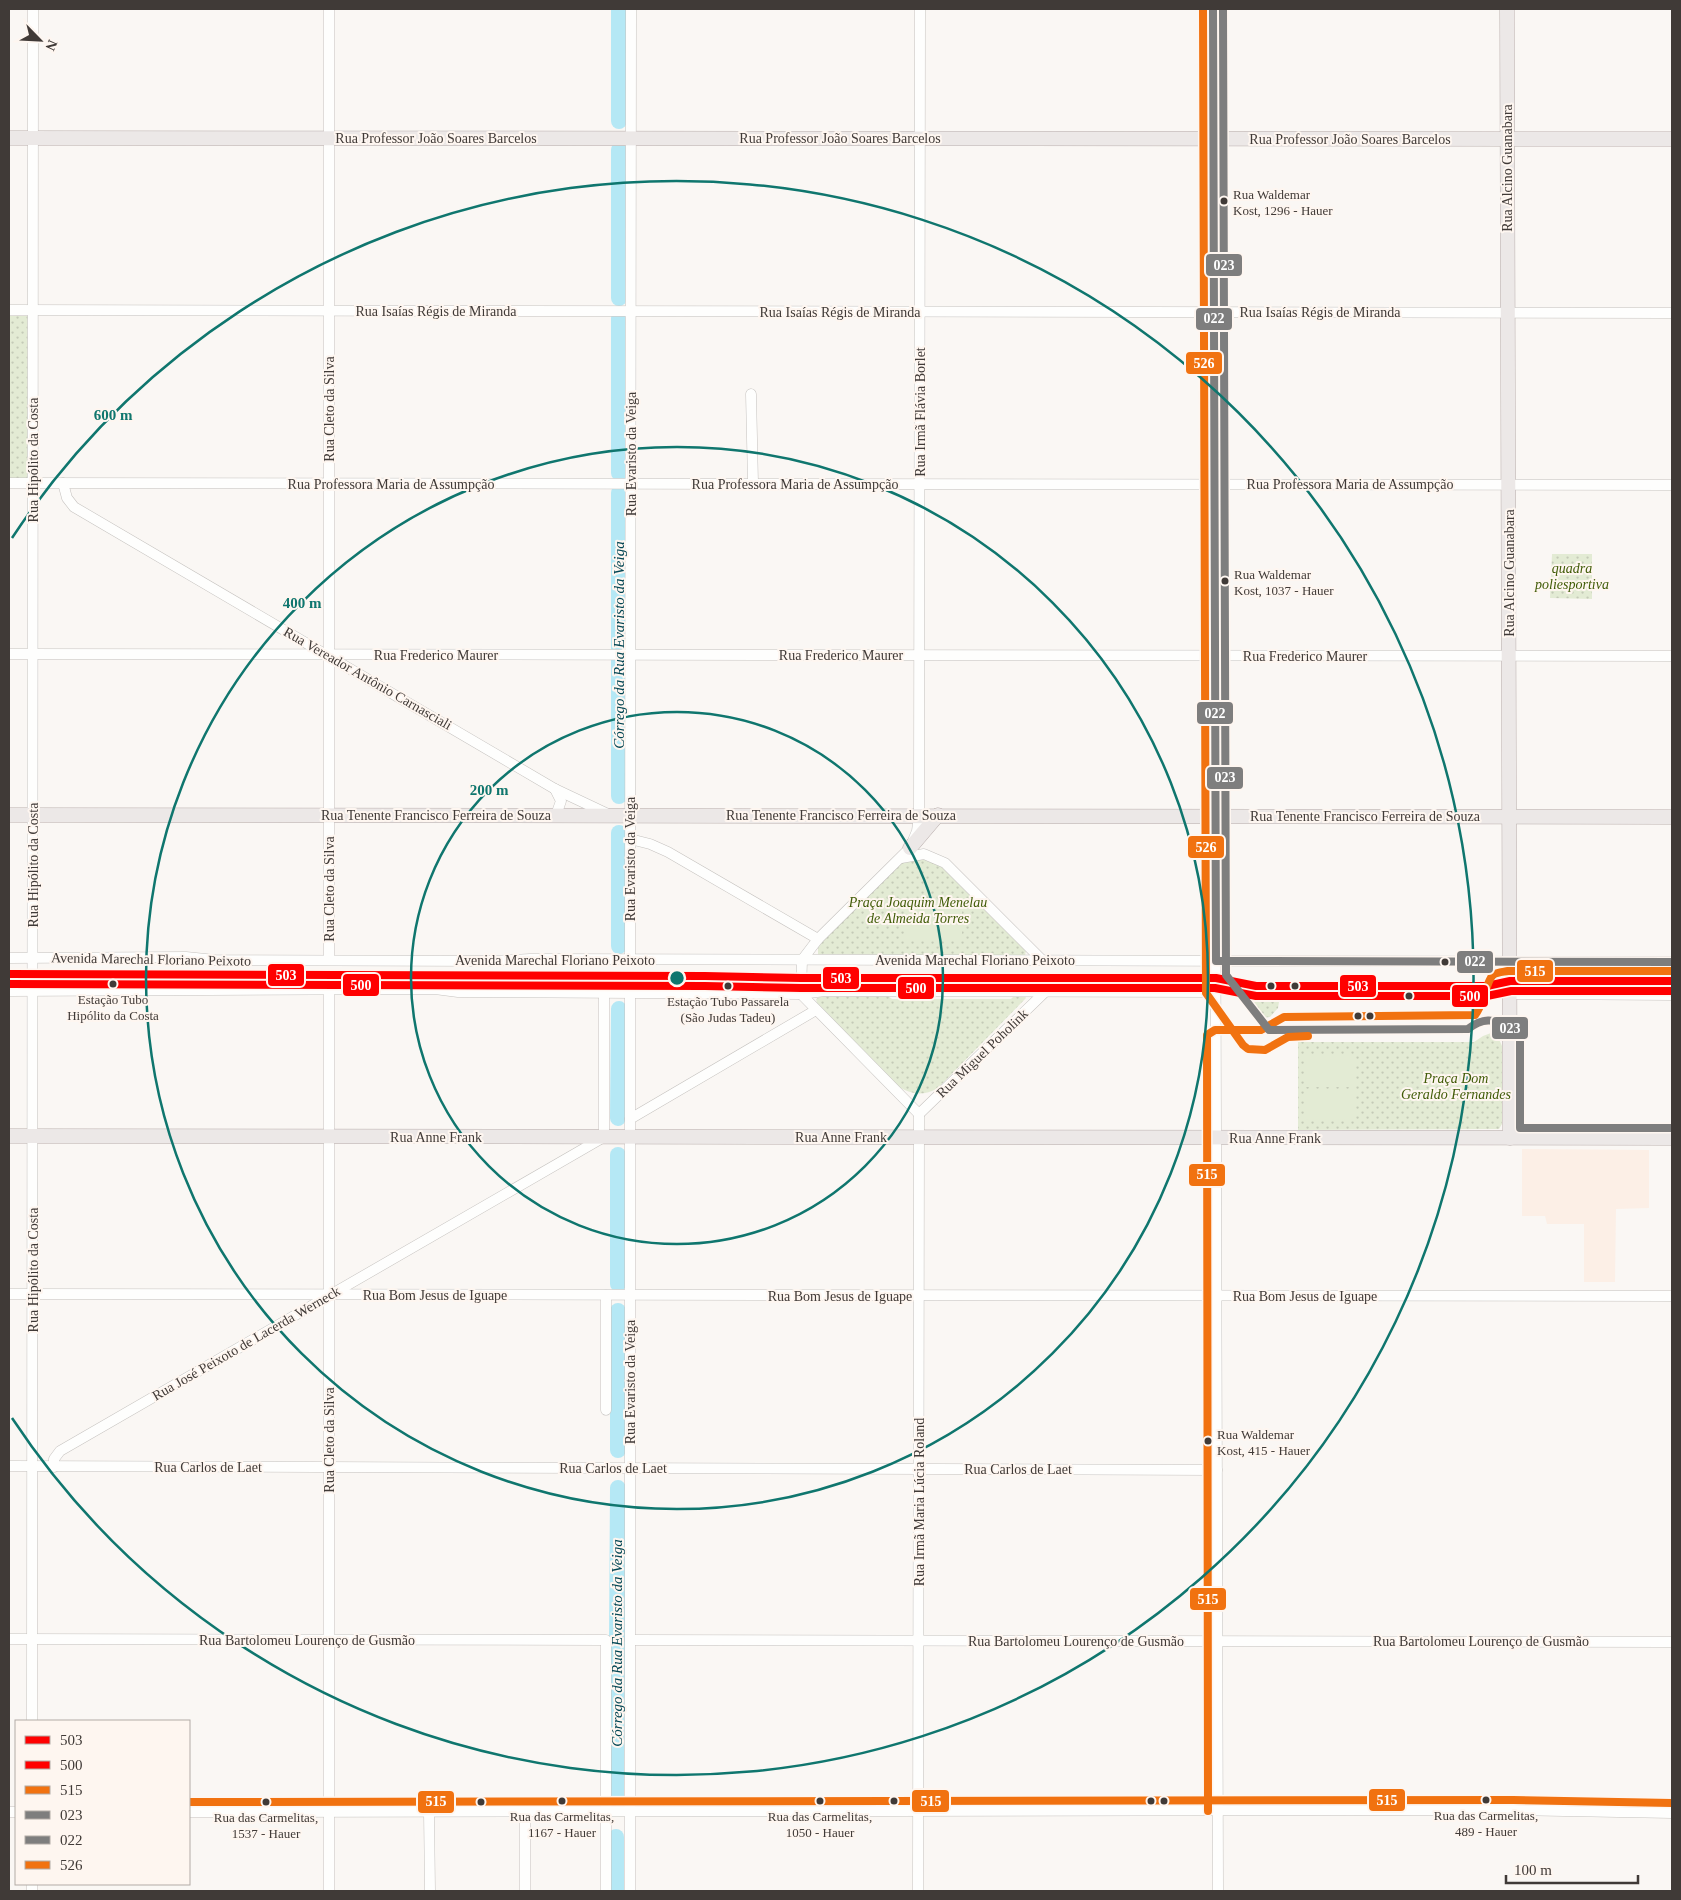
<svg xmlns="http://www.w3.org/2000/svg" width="1681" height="1900" viewBox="0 0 1681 1900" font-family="Georgia,serif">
<defs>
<pattern id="green-dots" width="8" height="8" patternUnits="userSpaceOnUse" patternTransform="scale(1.25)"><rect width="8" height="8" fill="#e3ebd4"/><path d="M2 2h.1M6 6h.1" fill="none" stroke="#c4cab7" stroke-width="1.8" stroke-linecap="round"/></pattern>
</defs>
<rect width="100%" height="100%" fill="#faf7f4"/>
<path fill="#fcefe6" d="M1522,1149L1649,1150V1208L1616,1209L1615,1282H1584V1224H1547L1545,1216H1522Z"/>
<g fill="url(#green-dots)">
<path d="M9,316H30V479L9,478Z"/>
<path d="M1552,554H1592V599L1550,598Z"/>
<path d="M917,857L939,864L1026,950L1025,956L818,955V948L826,937L900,864L906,860Z"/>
<path d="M887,995L892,999H1011L1015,995L1025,996L1026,998L938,1088C924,1096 912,1095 899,1087L817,1003L816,999L822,996Z"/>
<path d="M1251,1002H1279L1278,1008L1270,1017C1259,1019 1252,1014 1251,1002Z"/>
<path d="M1491,1033L1498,1037L1502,1046V1124L1499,1129L1298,1130V1042H1474L1483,1036Z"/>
</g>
<g fill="#e3ebd4">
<rect x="906" y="907" width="56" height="34"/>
<rect x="1304" y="1056" width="50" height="31"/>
<path d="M1304,1089H1354V1119L1304,1120Z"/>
</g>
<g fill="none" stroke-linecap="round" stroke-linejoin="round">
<g stroke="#b5e8f5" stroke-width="16">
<path d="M619,9V121"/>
<path d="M619,150V298"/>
<path d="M619,473V318"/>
<path d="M619,796V493"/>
<path d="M619,946V833"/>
<path d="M618,1118L619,1009"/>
<path d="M618,1284V1155"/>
<path d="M618,1450V1311"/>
<path d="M616,1798L618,1488"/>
<path d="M616,1837V1891"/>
</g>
<defs>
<g id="minor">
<path d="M1213,9L1218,1891"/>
<path d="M9,310L1672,313"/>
<path d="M751,394L753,483"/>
<path d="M9,483L1672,485"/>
<path d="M63,483L67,498L74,507L555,789L610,815"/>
<path d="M9,654L1672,656"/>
<path d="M555,789L561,801L556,815"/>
<path d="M630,839L650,844L668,852L818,939"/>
<path d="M901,858L924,854L945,863L1042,960"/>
<path d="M9,958L186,957L215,960L494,961L530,959L1672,962"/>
<path d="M630,959L631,9"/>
<path d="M329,960V9"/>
<path d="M9,991L435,989L458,992L801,994L825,991L1216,992"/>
<path d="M1510,994L1672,995"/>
<path d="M919,1114L801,994L802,960L818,939L910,848L917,831L919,815L920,9"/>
<path d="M919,1114L1045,992"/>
<path d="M630,1119L816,1010"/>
<path d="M9,1294L1672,1296"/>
<path d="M606,1410V1295"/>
<path d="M9,1466L1217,1470"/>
<path d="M54,1467V1459L60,1451L604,1137V993"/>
<path d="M9,1639L606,1640V1891"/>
<path d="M630,1640L1672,1642"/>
<path d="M32,1721L33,9"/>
<path d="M9,1812H16"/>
<path d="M189,1812L1513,1810L1672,1813"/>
<path d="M429,1812L430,1891"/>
<path d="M32,1891V1884"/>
<path d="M329,1891V989"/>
<path d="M525,1891V1812"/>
<path d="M630,1891V993"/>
<path d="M918,1891L919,1114"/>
</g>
<g id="major">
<path d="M1507,9L1510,1138"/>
<path d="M9,138L1672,139"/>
<path d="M9,815L1672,817"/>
<path d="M910,848L938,815"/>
<path d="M9,1136L1672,1138"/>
</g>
</defs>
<use href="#minor" stroke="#c5c2bf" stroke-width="11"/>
<use href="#major" stroke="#b9aeac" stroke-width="15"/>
<use href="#minor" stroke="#fefefd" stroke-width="10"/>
<use href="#major" stroke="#ece8e7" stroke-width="14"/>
<defs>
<path id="bus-1" d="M9,974L705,976L801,978H1216L1256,986H1487L1510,981H1672"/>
<path id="bus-2" d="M9,984L705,986L801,988H1215L1256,996H1487L1511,991H1672"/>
<g id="bus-3">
<path d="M189,1802L1513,1800L1672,1803"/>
<path d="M1208,1811L1207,1035L1215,1030H1261L1284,1017L1475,1015C1484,1005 1486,981 1493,975C1497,972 1503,972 1508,971H1672"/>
</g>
<path id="bus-4" d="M1223,9L1226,975L1269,1030L1468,1029C1482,1018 1494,1018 1509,1027C1514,1030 1518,1033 1520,1038V1128H1672"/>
<path id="bus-5" d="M1213,9L1216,961L1672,962"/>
<path id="bus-6" d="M1203,9L1206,993L1243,1045L1248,1049L1265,1050L1288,1037L1308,1036"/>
</defs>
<use href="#bus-1" stroke="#fef6f0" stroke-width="11"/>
<use href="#bus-2" stroke="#fef6f0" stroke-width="11"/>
<use href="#bus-3" stroke="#fef6f0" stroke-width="11"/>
<use href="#bus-4" stroke="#fef6f0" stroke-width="11"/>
<use href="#bus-5" stroke="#fef6f0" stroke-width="11"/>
<use href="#bus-6" stroke="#fef6f0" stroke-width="11"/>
<use href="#bus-1" stroke="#f00" stroke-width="8"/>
<use href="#bus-2" stroke="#f00" stroke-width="8"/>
<use href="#bus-3" stroke="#f17210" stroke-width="8"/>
<use href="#bus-4" stroke="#7e7e7e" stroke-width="8"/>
<use href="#bus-5" stroke="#7e7e7e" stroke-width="8"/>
<use href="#bus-6" stroke="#f17210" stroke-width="8"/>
</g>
<g fill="none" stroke="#0f766e" stroke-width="2.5">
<circle cx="677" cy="978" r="266"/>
<circle cx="677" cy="978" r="531"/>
<path d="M12 538A797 797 0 1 1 12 1418"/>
</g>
<g fill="#403a37" stroke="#fef6f0" stroke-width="2">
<circle cx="1224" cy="201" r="4.5"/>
<circle cx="1225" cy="581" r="4.5"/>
<circle cx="1445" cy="962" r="4.5"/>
<circle cx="113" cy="984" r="4.5"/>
<circle cx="728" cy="986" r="4.5"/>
<circle cx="1271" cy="986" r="4.5"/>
<circle cx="1295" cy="986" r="4.5"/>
<circle cx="1409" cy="996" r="4.5"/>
<circle cx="1358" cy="1016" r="4.5"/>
<circle cx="1370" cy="1016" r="4.5"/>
<circle cx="1208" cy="1441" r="4.5"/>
<circle cx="1486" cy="1800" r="4.5"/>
<circle cx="562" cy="1801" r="4.5"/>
<circle cx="820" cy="1801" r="4.5"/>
<circle cx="894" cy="1801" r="4.5"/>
<circle cx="1151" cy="1801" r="4.5"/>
<circle cx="1164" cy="1801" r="4.5"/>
<circle cx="266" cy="1802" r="4.5"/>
<circle cx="481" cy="1802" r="4.5"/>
</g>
<g text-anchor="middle" stroke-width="4" stroke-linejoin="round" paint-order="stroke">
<g font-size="13" fill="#403a37" stroke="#fef6f0">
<text x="1233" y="199" text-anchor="start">Rua Waldemar<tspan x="1233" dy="16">Kost, 1296 - Hauer</tspan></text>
<text x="1234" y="579" text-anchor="start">Rua Waldemar<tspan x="1234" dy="16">Kost, 1037 - Hauer</tspan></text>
<text x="113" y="1004">Estação Tubo<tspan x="113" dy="16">Hipólito da Costa</tspan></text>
<text x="728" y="1006">Estação Tubo Passarela<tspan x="728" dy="16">(São Judas Tadeu)</tspan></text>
<text x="1217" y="1439" text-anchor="start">Rua Waldemar<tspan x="1217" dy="16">Kost, 415 - Hauer</tspan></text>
<text x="1486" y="1820">Rua das Carmelitas,<tspan x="1486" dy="16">489 - Hauer</tspan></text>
<text x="562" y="1821">Rua das Carmelitas,<tspan x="562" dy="16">1167 - Hauer</tspan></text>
<text x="820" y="1821">Rua das Carmelitas,<tspan x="820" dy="16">1050 - Hauer</tspan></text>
<text x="266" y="1822">Rua das Carmelitas,<tspan x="266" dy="16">1537 - Hauer</tspan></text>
</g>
<g font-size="14" fill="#403a37" stroke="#fef6f0">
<text x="436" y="143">Rua Professor João Soares Barcelos</text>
<text x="840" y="143">Rua Professor João Soares Barcelos</text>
<text x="1350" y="144">Rua Professor João Soares Barcelos</text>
<text transform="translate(1507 168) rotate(-90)" y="5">Rua Alcino Guanabara</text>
<text x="436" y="316">Rua Isaías Régis de Miranda</text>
<text x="840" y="317">Rua Isaías Régis de Miranda</text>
<text x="1320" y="317">Rua Isaías Régis de Miranda</text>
<text transform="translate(329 409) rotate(-90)" y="5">Rua Cleto da Silva</text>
<text transform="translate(920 412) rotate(-90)" y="5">Rua Irmã Flávia Borlet</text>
<text transform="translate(631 454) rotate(-90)" y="5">Rua Evaristo da Veiga</text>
<text transform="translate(33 460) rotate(-90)" y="5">Rua Hipólito da Costa</text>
<text x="391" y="489">Rua Professora Maria de Assumpção</text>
<text x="795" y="489">Rua Professora Maria de Assumpção</text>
<text x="1350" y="489">Rua Professora Maria de Assumpção</text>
<text transform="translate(1509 573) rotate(-90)" y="5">Rua Alcino Guanabara</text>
<text x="436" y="660">Rua Frederico Maurer</text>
<text x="841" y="660">Rua Frederico Maurer</text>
<text x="1305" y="661">Rua Frederico Maurer</text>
<text transform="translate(368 678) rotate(30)" y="5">Rua Vereador Antônio Carnasciali</text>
<text x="436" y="820">Rua Tenente Francisco Ferreira de Souza</text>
<text x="841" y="820">Rua Tenente Francisco Ferreira de Souza</text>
<text x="1365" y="821">Rua Tenente Francisco Ferreira de Souza</text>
<text transform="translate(630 859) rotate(-90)" y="5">Rua Evaristo da Veiga</text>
<text transform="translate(33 865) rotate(-90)" y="5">Rua Hipólito da Costa</text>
<text transform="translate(329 889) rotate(-90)" y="5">Rua Cleto da Silva</text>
<text transform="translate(151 959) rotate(1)" y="5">Avenida Marechal Floriano Peixoto</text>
<text x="555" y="965">Avenida Marechal Floriano Peixoto</text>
<text x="975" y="965">Avenida Marechal Floriano Peixoto</text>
<text transform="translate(982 1053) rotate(-44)" y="5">Rua Miguel Poholink</text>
<text x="436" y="1142">Rua Anne Frank</text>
<text x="841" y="1142">Rua Anne Frank</text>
<text x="1275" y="1143">Rua Anne Frank</text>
<text transform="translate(33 1270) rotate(-90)" y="5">Rua Hipólito da Costa</text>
<text x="435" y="1300">Rua Bom Jesus de Iguape</text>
<text x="840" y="1301">Rua Bom Jesus de Iguape</text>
<text x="1305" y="1301">Rua Bom Jesus de Iguape</text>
<text transform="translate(246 1343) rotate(-30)" y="5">Rua José Peixoto de Lacerda Werneck</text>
<text transform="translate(630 1382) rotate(-90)" y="5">Rua Evaristo da Veiga</text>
<text transform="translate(329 1440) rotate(-90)" y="5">Rua Cleto da Silva</text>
<text x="208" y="1472">Rua Carlos de Laet</text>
<text x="613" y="1473">Rua Carlos de Laet</text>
<text x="1018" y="1474">Rua Carlos de Laet</text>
<text transform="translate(919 1502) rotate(-90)" y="5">Rua Irmã Maria Lúcia Roland</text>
<text x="307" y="1645">Rua Bartolomeu Lourenço de Gusmão</text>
<text x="1076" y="1646">Rua Bartolomeu Lourenço de Gusmão</text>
<text x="1481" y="1646">Rua Bartolomeu Lourenço de Gusmão</text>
</g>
<g font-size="14" font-style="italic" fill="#415c08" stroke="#fef6f0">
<text x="1572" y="573">quadra<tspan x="1572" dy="16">poliesportiva</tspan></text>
<text x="918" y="907">Praça Joaquim Menelau<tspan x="918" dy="16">de Almeida Torres</tspan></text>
<text x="1456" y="1083">Praça Dom<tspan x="1456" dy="16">Geraldo Fernandes</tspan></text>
</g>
<g font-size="15" font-style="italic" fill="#004553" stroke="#fef6f0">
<text transform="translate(619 645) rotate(-90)" y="5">Córrego da Rua Evaristo da Veiga</text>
<text transform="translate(617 1643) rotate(-90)" y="5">Córrego da Rua Evaristo da Veiga</text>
</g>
</g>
<circle cx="677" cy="978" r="8" fill="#0f766e" stroke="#fef6f0" stroke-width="2.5"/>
<g font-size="15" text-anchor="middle" font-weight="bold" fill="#0f766e" stroke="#fef6f0" stroke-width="4" stroke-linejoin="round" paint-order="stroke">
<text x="113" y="420">600 m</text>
<text x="302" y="608">400 m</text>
<text x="489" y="795">200 m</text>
</g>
<g stroke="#fef6f0" stroke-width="2">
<rect x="1205" y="253" width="38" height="24" rx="5" fill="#7e7e7e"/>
<rect x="1195" y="307" width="38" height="24" rx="5" fill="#7e7e7e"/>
<rect x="1185" y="351" width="38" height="24" rx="5" fill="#f17210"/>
<rect x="1196" y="701" width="38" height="24" rx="5" fill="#7e7e7e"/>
<rect x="1206" y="766" width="38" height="24" rx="5" fill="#7e7e7e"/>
<rect x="1187" y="835" width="38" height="24" rx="5" fill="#f17210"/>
<rect x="1456" y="950" width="38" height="24" rx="5" fill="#7e7e7e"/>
<rect x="1516" y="959" width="38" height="24" rx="5" fill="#f17210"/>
<rect x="267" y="963" width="38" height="24" rx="5" fill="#f00"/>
<rect x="822" y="966" width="38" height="24" rx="5" fill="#f00"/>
<rect x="342" y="973" width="38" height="24" rx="5" fill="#f00"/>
<rect x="1339" y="974" width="38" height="24" rx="5" fill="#f00"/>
<rect x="897" y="976" width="38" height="24" rx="5" fill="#f00"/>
<rect x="1451" y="984" width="38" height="24" rx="5" fill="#f00"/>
<rect x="1491" y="1016" width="38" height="24" rx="5" fill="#7e7e7e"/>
<rect x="1188" y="1163" width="38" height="24" rx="5" fill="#f17210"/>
<rect x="1189" y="1587" width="38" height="24" rx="5" fill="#f17210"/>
<rect x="1368" y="1788" width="38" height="24" rx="5" fill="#f17210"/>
<rect x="911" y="1789" width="39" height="24" rx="5" fill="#f17210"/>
<rect x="417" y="1790" width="38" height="24" rx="5" fill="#f17210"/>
</g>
<g font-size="14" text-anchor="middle" font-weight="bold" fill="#fff">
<text x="1224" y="270">023</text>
<text x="1214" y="323">022</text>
<text x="1204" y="368">526</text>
<text x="1215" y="718">022</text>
<text x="1225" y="782">023</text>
<text x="1206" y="852">526</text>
<text x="1475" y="966">022</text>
<text x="1535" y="976">515</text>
<text x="286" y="980">503</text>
<text x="841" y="983">503</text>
<text x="361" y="990">500</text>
<text x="1358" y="991">503</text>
<text x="916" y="993">500</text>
<text x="1470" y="1001">500</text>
<text x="1510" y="1033">023</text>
<text x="1207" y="1179">515</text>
<text x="1208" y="1604">515</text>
<text x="1387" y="1805">515</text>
<text x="931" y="1806">515</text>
<text x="436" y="1806">515</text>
</g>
<rect width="1681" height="1900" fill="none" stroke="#403a37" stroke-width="20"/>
<rect x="15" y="1720" width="175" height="165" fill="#fef6f0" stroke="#b2aba6"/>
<rect x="25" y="1736" width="25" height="8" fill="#ff0000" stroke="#b2aba6"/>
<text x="60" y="1745" font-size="15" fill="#403a37">503</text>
<rect x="25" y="1761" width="25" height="8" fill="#ff0000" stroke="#b2aba6"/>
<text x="60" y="1770" font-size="15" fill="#403a37">500</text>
<rect x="25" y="1786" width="25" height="8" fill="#f17210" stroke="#b2aba6"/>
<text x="60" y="1795" font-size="15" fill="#403a37">515</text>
<rect x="25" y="1811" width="25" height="8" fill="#7e7e7e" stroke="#b2aba6"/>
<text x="60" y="1820" font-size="15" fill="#403a37">023</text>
<rect x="25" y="1836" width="25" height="8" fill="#7e7e7e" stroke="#b2aba6"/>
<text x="60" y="1845" font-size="15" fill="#403a37">022</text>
<rect x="25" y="1861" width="25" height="8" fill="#f17210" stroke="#b2aba6"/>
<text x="60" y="1870" font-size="15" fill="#403a37">526</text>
<g transform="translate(40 40) rotate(114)" stroke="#fef6f0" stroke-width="4" paint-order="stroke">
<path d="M0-4L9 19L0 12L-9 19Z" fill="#403a37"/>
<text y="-8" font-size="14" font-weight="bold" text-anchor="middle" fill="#403a37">N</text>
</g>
<path d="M1506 1875v8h132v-8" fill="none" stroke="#403a37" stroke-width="2.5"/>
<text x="1514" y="1875" font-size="15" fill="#403a37" stroke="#fef6f0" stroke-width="4" paint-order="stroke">100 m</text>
</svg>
